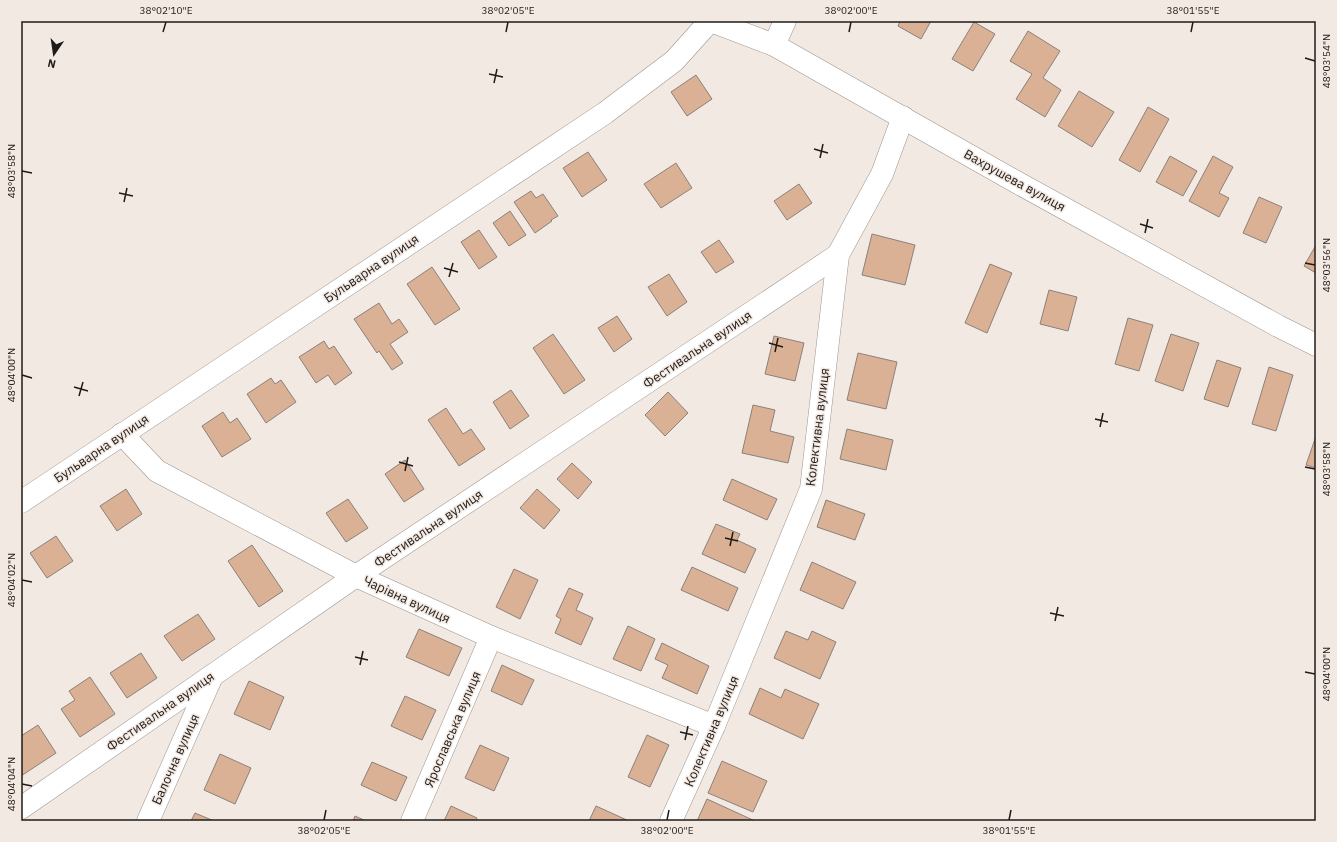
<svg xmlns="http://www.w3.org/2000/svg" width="1337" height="842" viewBox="0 0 1337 842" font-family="'IBM Plex Sans',sans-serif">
<rect width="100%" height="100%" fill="#f3e9e3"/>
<g fill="#dbb195" stroke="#8a817b">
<path d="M900,21H931L921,39L898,26Z"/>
<path d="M974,22L995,34L973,71L952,59Z"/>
<path d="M1028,31L1060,51L1043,78L1061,90L1045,117L1016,99L1032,74L1010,61Z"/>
<path d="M696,75L712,99L687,116L671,92Z"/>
<path d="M1079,91L1114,112L1092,147L1058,126Z"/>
<path d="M1148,107L1169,119L1140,172L1119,160Z"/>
<path d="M588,152L607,180L582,197L563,168Z"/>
<path d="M1170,156L1197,171L1183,196L1156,182Z"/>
<path d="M1213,156L1233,167L1219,193L1229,198L1219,217L1189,201Z"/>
<path d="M676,163L692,188L661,208L644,184Z"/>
<path d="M799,184L812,203L787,220L774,201Z"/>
<path d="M531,191L536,198L543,194L558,216L551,220L552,221L535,233L514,202Z"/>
<path d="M1259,197L1282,207L1266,243L1243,233Z"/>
<path d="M510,211L526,235L509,246L493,223Z"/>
<path d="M479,230L497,257L479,269L461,242Z"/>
<path d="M872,234L915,245L905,285L862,275Z"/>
<path d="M719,240L734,262L716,273L701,252Z"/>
<path d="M1316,245V273L1304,266Z"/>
<path d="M990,264L1012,273L987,333L965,323Z"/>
<path d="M432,267L460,309L435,325L407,284Z"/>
<path d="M669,274L687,302L667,316L648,287Z"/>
<path d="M1049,290L1077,297L1068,331L1040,324Z"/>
<path d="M379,303L392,324L399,319L408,332L390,344L403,363L392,370L379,351L377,353L354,319Z"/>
<path d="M617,316L632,339L614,352L598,328Z"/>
<path d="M1128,318L1153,325L1139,371L1115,364Z"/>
<path d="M553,334L585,380L564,394L533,348Z"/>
<path d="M1171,334L1199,343L1183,391L1155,381Z"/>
<path d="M774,336L804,343L795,381L765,374Z"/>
<path d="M324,341L329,349L334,346L352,373L335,385L328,375L316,383L299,357Z"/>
<path d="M858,353L897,362L886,409L847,400Z"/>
<path d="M1217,360L1241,368L1228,407L1204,399Z"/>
<path d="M1269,367L1293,375L1276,431L1252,424Z"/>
<path d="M271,378L275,384L281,380L296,402L266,423L247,394Z"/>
<path d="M511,390L529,416L510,429L493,402Z"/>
<path d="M668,392L688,413L665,436L645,415Z"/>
<path d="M753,405L775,410L770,431L794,437L788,463L742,453Z"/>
<path d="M446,408L463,434L471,429L485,449L459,466L428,420Z"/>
<path d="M223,412L230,423L237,418L251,439L222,457L202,426Z"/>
<path d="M847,429L893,440L886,470L840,459Z"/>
<path d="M1316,436V468L1306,465Z"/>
<path d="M405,460L424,489L404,502L385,474Z"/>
<path d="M572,463L592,482L578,499L557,479Z"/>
<path d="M732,479L777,499L767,520L723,500Z"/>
<path d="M126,489L142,514L117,531L100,506Z"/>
<path d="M537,489L560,510L544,529L520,508Z"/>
<path d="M348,499L368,528L346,542L326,513Z"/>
<path d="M826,500L865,514L855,540L817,527Z"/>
<path d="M716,524L740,534L737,540L756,549L745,573L702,554Z"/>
<path d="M56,536L73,561L47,578L30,553Z"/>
<path d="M252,545L283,591L259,607L228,561Z"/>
<path d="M812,562L856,582L843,609L800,590Z"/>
<path d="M692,567L738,588L728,611L681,590Z"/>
<path d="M514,569L538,580L520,619L496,607Z"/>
<path d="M569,588L583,594L576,610L593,618L581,645L555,633L561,619L556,616Z"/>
<path d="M198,614L215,639L182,661L164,636Z"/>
<path d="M628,626L655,639L641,671L613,659Z"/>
<path d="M419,629L462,648L449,676L406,657Z"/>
<path d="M786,631L808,640L812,631L836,642L820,679L774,658Z"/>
<path d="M662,643L709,666L697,694L662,678L668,665L655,659Z"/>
<path d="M141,653L157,678L127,698L110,673Z"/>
<path d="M502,665L534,680L522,705L491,691Z"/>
<path d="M90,677L115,714L80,737L61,709L75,700L69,691Z"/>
<path d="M249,681L284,697L270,730L234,714Z"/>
<path d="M760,688L781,698L785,689L819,704L803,739L749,714Z"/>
<path d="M405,696L436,710L422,740L391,726Z"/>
<path d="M38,725L56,753L21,776V736Z"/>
<path d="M647,735L669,745L650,787L628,777Z"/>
<path d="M480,745L509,758L494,791L465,778Z"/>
<path d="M220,754L251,768L235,804L204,790Z"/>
<path d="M722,761L767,781L753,812L708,793Z"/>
<path d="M372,762L407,777L396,801L361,785Z"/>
<path d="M707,799L755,821H697Z"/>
<path d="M451,806L477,818L476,821H444Z"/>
<path d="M596,806L629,821H589Z"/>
<path d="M195,813L214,821H191Z"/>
<path d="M355,816L366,821H353Z"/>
</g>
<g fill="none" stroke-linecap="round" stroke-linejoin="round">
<defs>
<g id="street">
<path d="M711,21L774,45L1011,179L1278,326L1316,345"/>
<path d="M774,45L785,21"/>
<path d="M122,434L157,471L356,576L491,637L714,726"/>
<path d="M21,502L605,113L674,61L710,21"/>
<path d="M21,808L356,576L838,255"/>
<path d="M148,821L212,676"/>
<path d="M412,821L491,637"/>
<path d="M671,821L714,726L811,489L838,255L882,174L903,117"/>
</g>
</defs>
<use href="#street" stroke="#9e958f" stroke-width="23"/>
<use href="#street" stroke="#fff" stroke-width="22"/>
</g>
<path fill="none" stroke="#1f1b19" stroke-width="1.5" d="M163,32L166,22M506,32L508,22M849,32L851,22M1191,32L1193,22M1305,58L1315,61M489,74L503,77M494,83L497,69M814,149L828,153M820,158L823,144M22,171L32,173M119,193L133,196M124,202L127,188M1140,224L1153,228M1145,233L1148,219M1305,263L1315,265M444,268L458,272M449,277L453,263M769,343L783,347M775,352L778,338M22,375L32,378M74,387L88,391M79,396L83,382M1095,419L1108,422M1100,427L1103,413M399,462L413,466M1305,467L1315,469M405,471L408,457M725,538L738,541M730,546L733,532M22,580L32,582M1050,613L1064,616M1055,621L1058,607M355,657L368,660M360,665L363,651M1305,672L1315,674M680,732L693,735M685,740L688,726M22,784L32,786M324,820L326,810M667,820L669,810M1009,820L1011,810"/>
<g text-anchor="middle" stroke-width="3" stroke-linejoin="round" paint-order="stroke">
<g font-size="13" fill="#1f1b19" stroke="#f3e9e3">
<text transform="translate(1015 180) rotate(29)" y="5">Вахрушева вулиця</text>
<text transform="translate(371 268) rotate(-34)" y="5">Бульварна вулиця</text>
<text transform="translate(697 349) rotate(-34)" y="5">Фестивальна вулиця</text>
<text transform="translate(817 427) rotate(-83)" y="5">Колективна вулиця</text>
<text transform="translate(101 448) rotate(-34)" y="5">Бульварна вулиця</text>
<text transform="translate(428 528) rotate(-34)" y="5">Фестивальна вулиця</text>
<text transform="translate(407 599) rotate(25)" y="5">Чарівна вулиця</text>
<text transform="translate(160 711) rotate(-35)" y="5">Фестивальна вулиця</text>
<text transform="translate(452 729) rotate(-67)" y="5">Ярославська вулиця</text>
<text transform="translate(711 731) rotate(-67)" y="5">Колективна вулиця</text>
<text transform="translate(175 759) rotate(-66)" y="5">Балочна вулиця</text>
</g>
</g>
<rect width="1337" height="842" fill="none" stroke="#f3e9e3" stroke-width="44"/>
<g transform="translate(54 54) rotate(193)" stroke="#f3e9e3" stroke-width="3" paint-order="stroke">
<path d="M0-3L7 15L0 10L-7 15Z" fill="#1f1b19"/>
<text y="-6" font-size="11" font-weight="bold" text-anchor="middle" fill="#1f1b19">N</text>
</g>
<rect x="22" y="22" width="1293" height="798" fill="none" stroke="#1f1b19" stroke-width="1.5"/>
<g font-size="10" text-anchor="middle" fill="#1f1b19">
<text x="166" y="14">38°02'10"E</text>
<text x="508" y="14">38°02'05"E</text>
<text x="851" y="14">38°02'00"E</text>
<text x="1193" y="14">38°01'55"E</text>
<text transform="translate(1326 61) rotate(-90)" y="4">48°03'54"N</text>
<text transform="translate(11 171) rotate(-90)" y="4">48°03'58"N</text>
<text transform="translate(1326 265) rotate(-90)" y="4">48°03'56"N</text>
<text transform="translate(11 375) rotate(-90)" y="4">48°04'00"N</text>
<text transform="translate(1326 469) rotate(-90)" y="4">48°03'58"N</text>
<text transform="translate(11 580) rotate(-90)" y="4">48°04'02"N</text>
<text transform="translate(1326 674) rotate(-90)" y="4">48°04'00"N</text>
<text transform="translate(11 784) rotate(-90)" y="4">48°04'04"N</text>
<text x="324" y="834">38°02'05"E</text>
<text x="667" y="834">38°02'00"E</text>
<text x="1009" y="834">38°01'55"E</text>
</g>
</svg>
